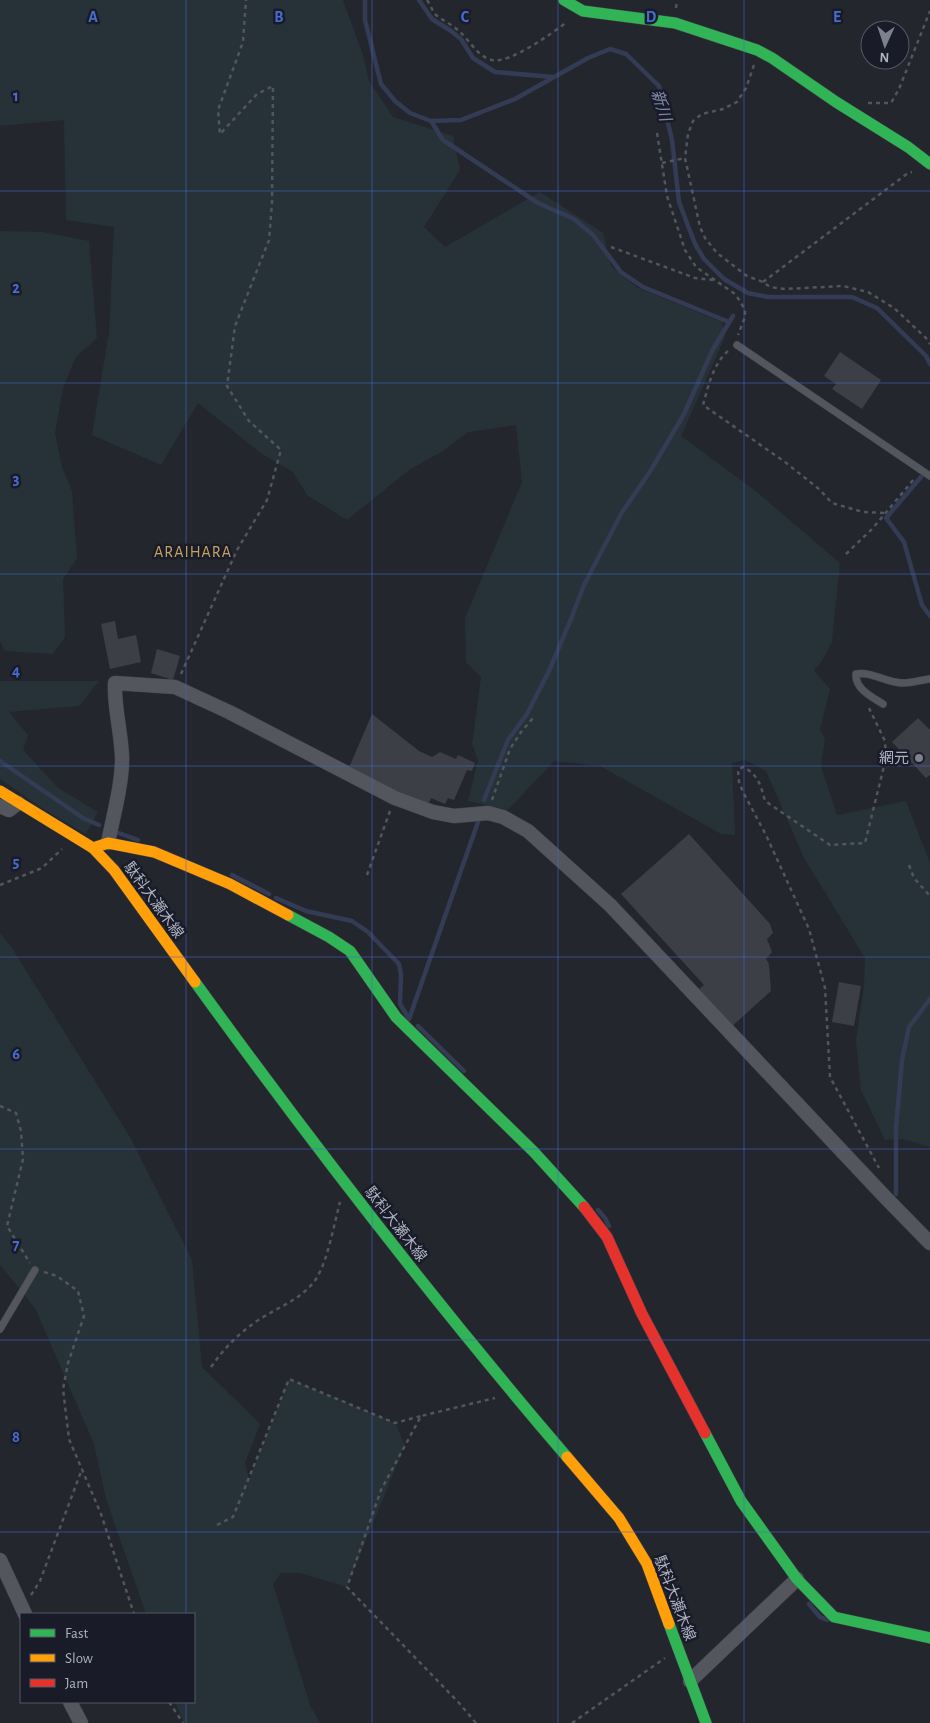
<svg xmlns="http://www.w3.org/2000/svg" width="930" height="1723" viewBox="0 0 930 1723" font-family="'Alegreya Sans','Noto Sans JP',sans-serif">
<rect width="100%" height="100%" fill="#24262e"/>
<g fill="#263237">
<path d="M0,0H343L363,55L369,81L393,117L453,136L460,170L424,227L445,247L540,192L603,233L611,266L638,288L722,322L725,337L681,436L757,492L840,563L832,642L822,661L814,670L830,689L820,730L825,739L821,767L837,815L906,801L930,863V1147L903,1139L885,1140L861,1090L856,1040L864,986L865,958L804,858L766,771L745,760L732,763L735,835L721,834L600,766L554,761L508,810L468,801L478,760L472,744L481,677L466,662L465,618L522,482L516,425L468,432L443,451L409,470L347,520L307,495L293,472L262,454L198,403L161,465L92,435L109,332L114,227L66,220L64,120L0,126Z"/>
<path d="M0,231L43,232L89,241L97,338L76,357L63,388L55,433L62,467L72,491L77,558L63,579L65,637L53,654L5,651L0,641Z"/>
<path d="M0,681H99L79,706L9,712L28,735L23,750L58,788L98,812L86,834L42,808L0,779Z"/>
<path d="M0,933L10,945L130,1137L192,1260L202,1367L260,1424L245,1463L249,1479L289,1379L395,1423L405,1445L347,1587L300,1573H281L273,1584L310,1705L320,1723H184L175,1702H194V1614H146L106,1499L94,1444L35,1308L0,1265Z"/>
</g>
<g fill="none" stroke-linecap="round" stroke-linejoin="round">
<g stroke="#343b54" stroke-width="4.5">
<path d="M365,0V20L381,84L395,101L410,113L431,121L461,120L515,99L588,58L610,49L626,54L659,86L672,140L679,202L695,244L704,259L724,279L748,293L768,297H852L877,308L926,356L930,364"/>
<path d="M419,0L432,19L451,31L461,39L473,58L495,72L553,77"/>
<path d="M431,121L443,140L538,203L574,219L593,235L621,272L643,287L729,322"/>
<path d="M921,477L886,518L904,542L922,605L930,616"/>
<path d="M0,761L83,818L99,825"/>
<path d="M484,800L508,740L527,714L549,671L571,619L584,585L621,514L651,470L684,414L712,351L733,316"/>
<path d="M113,831L138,840"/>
<path d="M232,875L269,894"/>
<path d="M276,898L306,911L352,921L368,932L399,964L401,974L400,1004L408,1017"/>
<path d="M409,1019L478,822"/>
<path d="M418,1026L464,1071"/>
<path d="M896,1194V1128L902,1060L909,1027L930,999"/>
<path d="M598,1210L605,1218L609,1226"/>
<path d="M809,1604L820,1617L827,1620"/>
</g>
</g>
<g fill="#3d3f46">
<path d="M840,352L881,380L862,409L832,389L836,384L824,376Z"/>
<path d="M115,621L118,639L136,635L141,662L110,669L101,624Z"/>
<path d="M157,649L180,656L173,680L151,673Z"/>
<path d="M372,714L419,751L432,757L440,752L456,759L458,755L475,763L472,771L467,770L454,800L448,798L445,804L431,798L428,805L401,798L348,770Z"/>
<path d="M918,718L930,730V775L926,778L892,742Z"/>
<path d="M689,834L770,924L773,933L767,939L772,952L766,959L769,964L771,991L729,1029L696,992L704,985L621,894Z"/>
<path d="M839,982L861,986L854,1026L832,1022Z"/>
</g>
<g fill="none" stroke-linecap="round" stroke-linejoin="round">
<defs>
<g id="lane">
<path d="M737,345L930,476"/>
<path d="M883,704C872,697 855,689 856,674C871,671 887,683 903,683C911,683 921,680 930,679"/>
<path d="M0,1329L35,1270"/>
</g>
<g id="street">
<path d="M0,806L9,810L18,803"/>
<path d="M108,843C113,817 123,781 122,756C121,731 114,708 115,683L175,687L229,712L395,798L433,812L454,816L488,813L503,817L528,831L610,905L886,1198L930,1243"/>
<path d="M0,1560L25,1614"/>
<path d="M690,1681L797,1579"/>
<path d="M70,1702L81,1723"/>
</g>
<g id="fast">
<path d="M564,0L583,11L675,23L757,50L772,58L836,102L908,147L930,164"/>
<path d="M288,915L329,937L350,951L396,1017L534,1152L584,1207"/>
<path d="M195,982C313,1145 436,1304 567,1457"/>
<path d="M705,1433L741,1501L797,1579L834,1617L930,1638"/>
<path d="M669,1624L706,1723"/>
</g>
<g id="slow">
<path d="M0,791L93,848L114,870L195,982"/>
<path d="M93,848L108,843L154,852L230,884L288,915"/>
<path d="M567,1457L619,1518L647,1564L669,1624"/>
</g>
<path id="jam" d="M584,1207L607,1237L642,1314L705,1433"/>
</defs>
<use href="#lane" stroke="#404248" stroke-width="8"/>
<use href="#street" stroke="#404248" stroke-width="15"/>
<use href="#fast" stroke="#404248" stroke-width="12"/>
<use href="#slow" stroke="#404248" stroke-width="12"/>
<use href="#jam" stroke="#404248" stroke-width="12"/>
<g stroke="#52555b" stroke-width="2.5" stroke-dasharray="4 4" stroke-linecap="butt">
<path d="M427,0C430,4 432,10 435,14C441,20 452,24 460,32C470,41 478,57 492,60C510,64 552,33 567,22"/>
<path d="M676,8L677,0"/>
<path d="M754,65L746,88L737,102L723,109L702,114L693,121L688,134L685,158L700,227L705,238L717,253L747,276L763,282L770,287L785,289L843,286L868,292L894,308L926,338L930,344"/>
<path d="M868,103H891L899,89L930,11"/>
<path d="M657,133L667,196L685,250L696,267L735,294L740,301L745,310V317L738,335"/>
<path d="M662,163L685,158"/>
<path d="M611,247L695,278L713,280"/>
<path d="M763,282L908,173L912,172"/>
<path d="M728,351C713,364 708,387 703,405L785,462L820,490L832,503L863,512L886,513"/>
<path d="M846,554L873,528L914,479"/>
<path d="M181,674L237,550L267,500L281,450L249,421L227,386L235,326L269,240L272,203L273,86L257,94L220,134L218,110L243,42L246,0"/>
<path d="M869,708L885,741L886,758L865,843L830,845L765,801C761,786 758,774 743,767L738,770L739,782L743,792L766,835L809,929L825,988L830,1077L879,1168"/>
<path d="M492,800L510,749L521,732L534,717"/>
<path d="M909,865L914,878L930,896"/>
<path d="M367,875L390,811"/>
<path d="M0,885L42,868L62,849"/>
<path d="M0,1106L16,1113L21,1131L23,1159L7,1226L30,1263"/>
<path d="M44,1272L57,1276L78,1291L84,1316L68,1363L63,1389L69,1439L101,1514L134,1614"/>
<path d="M211,1367C225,1347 240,1332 260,1319C280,1306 302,1299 316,1279C328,1260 334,1224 340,1202"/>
<path d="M217,1525L233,1517L289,1379L395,1423L421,1416"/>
<path d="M31,1595L40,1581L82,1469"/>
<path d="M169,1702L183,1723"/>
<path d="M476,1723L459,1703L347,1587L381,1490L421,1416L495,1398"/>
<path d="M572,1723L665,1658"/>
</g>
<use href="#lane" stroke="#53565d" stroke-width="7"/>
<use href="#street" stroke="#53565d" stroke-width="14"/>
<use href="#fast" stroke="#30b455" stroke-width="11"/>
<use href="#slow" stroke="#ff9f0a" stroke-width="11"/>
<use href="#jam" stroke="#e5322d" stroke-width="11"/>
</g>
<path fill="none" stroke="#486cd1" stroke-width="1" stroke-opacity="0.55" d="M186,0V1614M372,0V1723M558,0V1723M744,0V1723M0,191H930M0,383H930M0,574H930M0,766H930M0,957H930M0,1149H930M0,1340H930M0,1532H930M186,1702V1723"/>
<circle fill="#7d808e" stroke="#191c28" stroke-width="2" cx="919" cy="758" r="5"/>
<g text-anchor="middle" stroke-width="5" stroke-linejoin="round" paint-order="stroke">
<g font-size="15" fill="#adb1c1" stroke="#191c28" text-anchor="end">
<text x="909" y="763">網元</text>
</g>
<g font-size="15" fill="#adb1c1" stroke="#191c28">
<text transform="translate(154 900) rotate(54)" y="5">駄科大瀬木線</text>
<text transform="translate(396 1224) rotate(52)" y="5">駄科大瀬木線</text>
<text transform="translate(675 1598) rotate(69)" y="5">駄科大瀬木線</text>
</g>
<g font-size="16" font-style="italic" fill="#8089ac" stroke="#191c28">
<text transform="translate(662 105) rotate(73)" y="6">新川</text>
</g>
<g font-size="16" letter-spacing="1" fill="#c7a362" stroke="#191c28">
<text x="193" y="557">ARAIHARA</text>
</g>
</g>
<g font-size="16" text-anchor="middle" font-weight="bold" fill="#486cd1" stroke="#191c28" stroke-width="5" stroke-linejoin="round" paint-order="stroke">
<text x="93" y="22">A</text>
<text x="279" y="22">B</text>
<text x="465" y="22">C</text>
<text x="651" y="22">D</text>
<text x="837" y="22">E</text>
<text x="16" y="101">1</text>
<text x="16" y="293">2</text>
<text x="16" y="484">3</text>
<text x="16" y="676">4</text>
<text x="16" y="867">5</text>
<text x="16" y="1059">6</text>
<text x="16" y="1250">7</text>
<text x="16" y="1442">8</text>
</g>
<rect x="20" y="1613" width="175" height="90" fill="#191c28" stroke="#545865"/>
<rect x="30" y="1629" width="25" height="8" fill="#30b455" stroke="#545865"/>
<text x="65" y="1638" font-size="15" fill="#adb1c1">Fast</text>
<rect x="30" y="1654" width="25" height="8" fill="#ff9f0a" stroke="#545865"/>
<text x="65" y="1663" font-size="15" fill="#adb1c1">Slow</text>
<rect x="30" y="1679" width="25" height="8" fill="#e5322d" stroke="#545865"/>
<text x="65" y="1688" font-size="15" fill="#adb1c1">Jam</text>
<g transform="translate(885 45) rotate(183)"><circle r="24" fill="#191c28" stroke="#545865"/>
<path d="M0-4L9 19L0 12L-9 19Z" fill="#7d808e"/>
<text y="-8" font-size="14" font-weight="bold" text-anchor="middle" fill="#adb1c1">N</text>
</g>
</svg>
